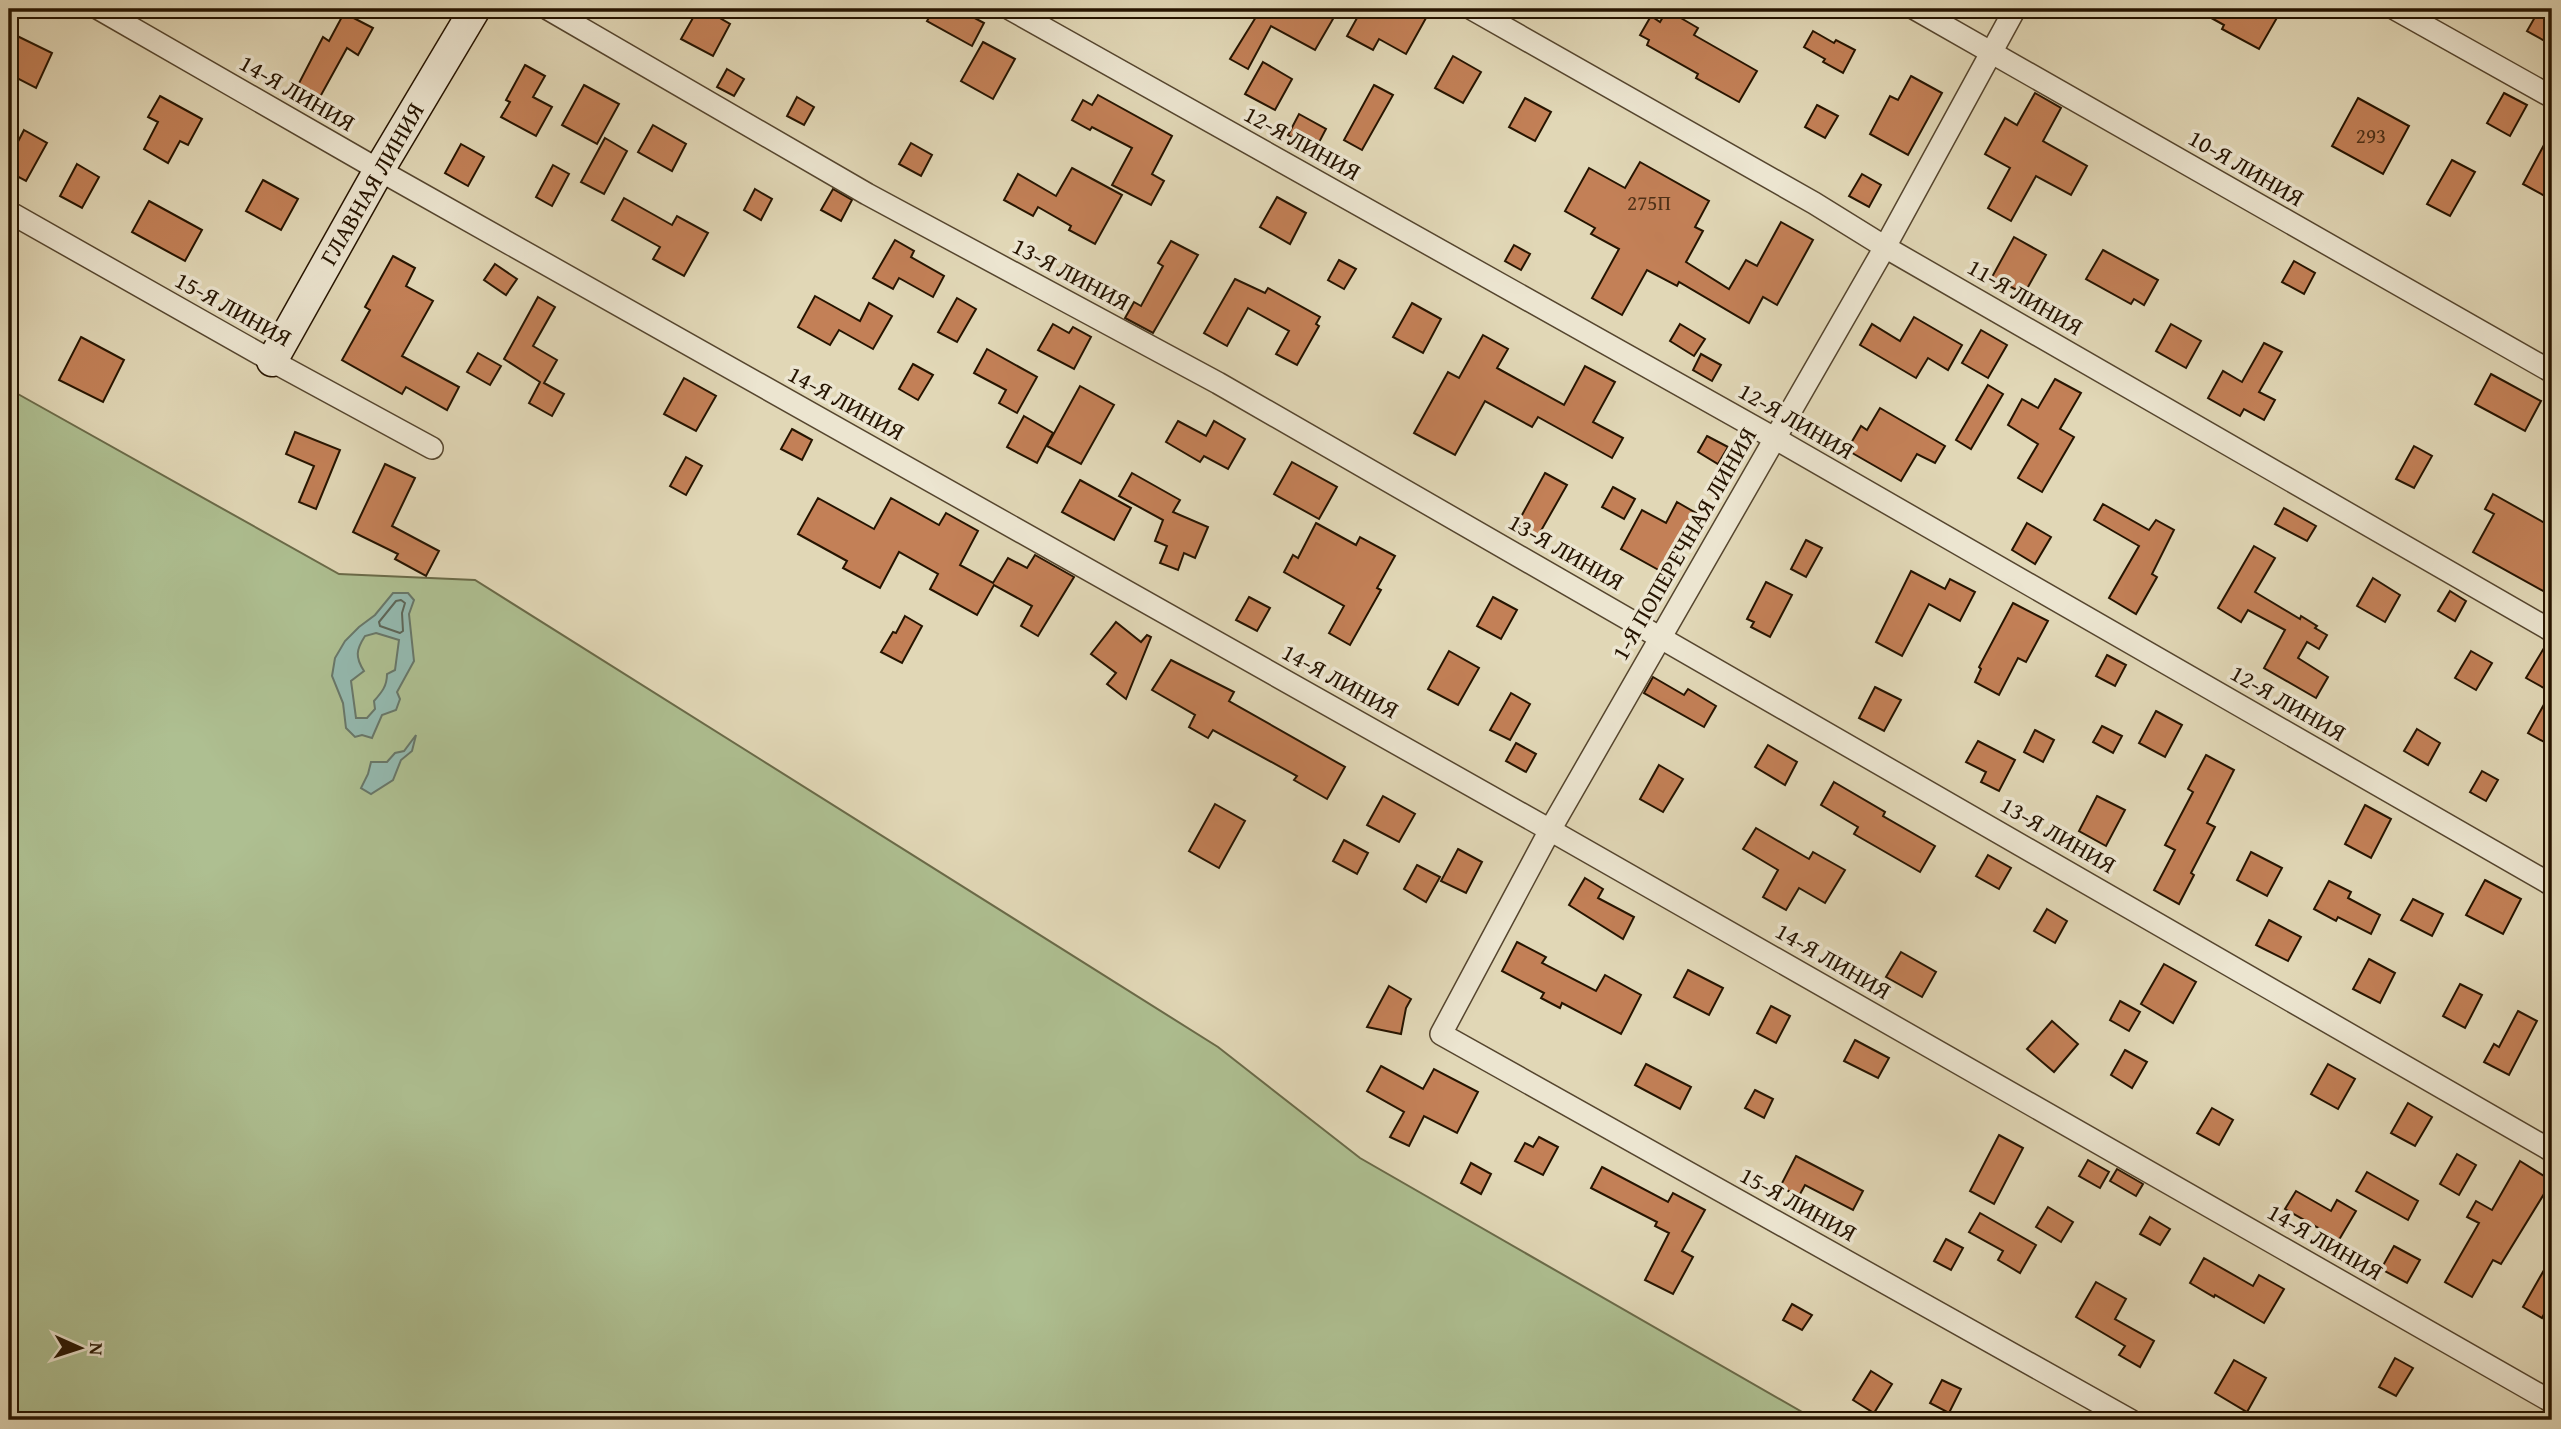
<svg xmlns="http://www.w3.org/2000/svg" width="2561" height="1429" viewBox="0 0 2561 1429" font-family="'Gentium Book Plus',serif">
<rect width="100%" height="100%" fill="#e1d7b6"/>
<filter id="stains"><feTurbulence type="fractalNoise" baseFrequency=".00286" numOctaves="4"/><feColorMatrix values="0 0 0 0 .2 0 0 0 0 .09 0 0 0 0 .02 0 0 0 .5 -.17"/></filter>
<radialGradient id="worn" r=".72"><stop offset=".6" stop-color="#630" stop-opacity="0"/><stop offset="1" stop-color="#630" stop-opacity=".3"/></radialGradient>
<path fill="#aebf91" stroke="#6a6a48" stroke-width="2" d="M9,389L339,574L475,580L1218,1047L1360,1158L1816,1420H9Z"/>
<g fill="#94b9af" stroke="#687769" stroke-width="2" fill-rule="evenodd">
<path d="M393,593H408L414,600L409,614L414,661L397,692L400,699L396,710L382,715L372,738L362,735L355,737L346,728L343,703L332,676L335,658L345,641L359,627L375,615ZM376,633L399,640L395,670L387,674C387,686 382,692 374,701L375,709L367,718H356L351,681L364,671C355,657 356,650 365,636Z"/>
<path d="M416,735L412,751L401,760L393,780L371,794L361,788L368,774L371,762H387L395,753L404,751Z"/>
</g>
<g fill="none" stroke-linecap="round" stroke-linejoin="round">
<path stroke="#5d6658" stroke-width="2" d="M401,600L405,603L402,613L403,631L400,633L380,626L379,622L396,601Z"/>
</g>
<g fill="#c38057" stroke="#261400" stroke-width="2">
<path d="M698,9H704L730,24L713,56L681,39Z"/>
<path d="M934,9H958L984,23L972,46L927,21Z"/>
<path d="M1240,9H1315L1333,19L1315,50L1271,26L1248,69L1230,59L1256,17Z"/>
<path d="M1362,9H1431L1406,54L1379,39L1373,50L1347,36Z"/>
<path d="M2195,9H2282L2259,49L2222,29L2224,25Z"/>
<path d="M1667,10L1698,28L1694,35L1757,71L1739,102L1696,78L1698,74L1647,45L1649,40L1640,35L1651,16L1660,22Z"/>
<path d="M2539,10L2552,17V45L2527,31Z"/>
<path d="M344,13L373,28L358,55L347,48L320,97L298,85L323,37L329,41Z"/>
<path d="M1813,31L1834,43L1836,40L1855,50L1843,73L1823,62L1825,59L1804,47Z"/>
<path d="M9,32L52,53L36,88L9,74Z"/>
<path d="M983,42L1015,59L993,99L961,81Z"/>
<path d="M1453,56L1481,72L1463,103L1435,88Z"/>
<path d="M1263,62L1292,79L1275,110L1245,94Z"/>
<path d="M525,65L545,76L533,97L552,107L536,136L501,117L510,102L506,100Z"/>
<path d="M727,69L744,79L734,96L717,87Z"/>
<path d="M1911,76L1942,93L1908,155L1870,134L1890,96L1898,100Z"/>
<path d="M584,85L619,104L597,144L562,125Z"/>
<path d="M1374,85L1393,95L1362,150L1344,140Z"/>
<path d="M2035,93L2061,108L2043,141L2087,166L2071,195L2036,176L2011,221L1988,208L2010,168L1985,154L2005,118L2017,125Z"/>
<path d="M2504,93L2527,105L2510,136L2487,123Z"/>
<path d="M1098,95L1172,136L1152,174L1164,181L1151,205L1112,185L1132,148L1092,127L1090,130L1072,120L1083,100L1092,105Z"/>
<path d="M160,96L202,119L188,145L180,141L168,163L144,149L158,122L148,117Z"/>
<path d="M797,97L814,107L804,125L787,116Z"/>
<path d="M1525,98L1551,112L1535,141L1509,127Z"/>
<path d="M2358,98L2409,126L2383,174L2332,146Z"/>
<path d="M1817,105L1838,116L1825,138L1805,127Z"/>
<path d="M1299,114L1326,129L1315,150L1288,135Z"/>
<path d="M653,125L686,144L672,171L638,152Z"/>
<path d="M24,130L47,143L26,181L9,172V159Z"/>
<path d="M2552,130V200L2523,184Z"/>
<path d="M605,138L627,151L604,194L581,182Z"/>
<path d="M911,143L932,155L921,176L899,164Z"/>
<path d="M461,144L484,157L468,186L445,173Z"/>
<path d="M2452,160L2475,172L2450,216L2427,204Z"/>
<path d="M1640,162L1709,201L1695,227L1703,231L1686,262L1729,289L1746,260L1757,266L1781,222L1813,240L1777,305L1763,297L1749,323L1679,282L1677,286L1647,270L1622,315L1592,298L1619,249L1591,234L1595,228L1565,211L1589,168L1625,188Z"/>
<path d="M77,164L99,177L82,208L60,196Z"/>
<path d="M553,165L569,174L552,206L536,197Z"/>
<path d="M1072,168L1122,195L1095,244L1069,230L1071,226L1038,207L1033,216L1004,200L1018,174L1056,196Z"/>
<path d="M1862,174L1881,185L1869,207L1849,196Z"/>
<path d="M263,180L298,199L281,230L246,211Z"/>
<path d="M755,189L772,199L761,220L744,210Z"/>
<path d="M833,189L852,200L841,221L821,210Z"/>
<path d="M1277,197L1306,213L1290,244L1260,227Z"/>
<path d="M624,198L672,225L677,216L708,233L684,276L653,259L660,247L612,220Z"/>
<path d="M149,201L202,230L185,261L132,232Z"/>
<path d="M2014,237L2046,255L2024,294L1992,277Z"/>
<path d="M895,240L914,251L911,257L944,276L933,297L899,278L893,289L873,278Z"/>
<path d="M1171,241L1198,255L1153,333L1125,318L1134,302L1141,306L1163,266L1158,263Z"/>
<path d="M1514,245L1530,254L1521,270L1505,261Z"/>
<path d="M2103,250L2158,280L2144,305L2134,299L2131,304L2086,279Z"/>
<path d="M393,256L415,268L406,286L433,301L402,356L459,387L447,410L406,387L402,394L342,360L370,310L365,307Z"/>
<path d="M1339,260L1356,269L1344,289L1328,280Z"/>
<path d="M2294,261L2315,273L2304,294L2282,282Z"/>
<path d="M495,264L517,279L506,295L484,280Z"/>
<path d="M1235,279L1265,293L1268,288L1320,317L1316,324L1319,326L1297,365L1276,354L1289,331L1248,308L1227,346L1204,333Z"/>
<path d="M815,296L860,321L869,303L892,316L873,349L839,330L830,345L798,327Z"/>
<path d="M538,297L555,307L533,346L557,360L544,383L564,394L552,416L529,403L540,382L504,359Z"/>
<path d="M957,298L976,309L957,342L938,332Z"/>
<path d="M1412,303L1441,319L1423,353L1393,337Z"/>
<path d="M1914,317L1962,345L1948,370L1928,358L1916,378L1860,345L1872,324L1900,341Z"/>
<path d="M1053,324L1069,333L1073,327L1091,337L1074,369L1038,350Z"/>
<path d="M1680,324L1705,339L1694,356L1670,341Z"/>
<path d="M2171,324L2201,341L2186,368L2156,351Z"/>
<path d="M1981,330L2007,345L1988,378L1962,363Z"/>
<path d="M1483,335L1508,349L1497,368L1564,405L1585,366L1615,382L1593,422L1623,438L1612,458L1538,417L1532,427L1485,401L1455,455L1414,433L1448,372L1459,378Z"/>
<path d="M81,337L124,360L103,402L59,380Z"/>
<path d="M2264,343L2282,352L2259,392L2275,400L2264,420L2244,409L2240,416L2208,398L2223,371L2242,382Z"/>
<path d="M987,349L1037,377L1017,413L999,403L1006,390L974,373Z"/>
<path d="M478,353L501,366L490,385L467,372Z"/>
<path d="M1701,354L1721,365L1712,381L1693,370Z"/>
<path d="M913,364L933,375L918,400L899,389Z"/>
<path d="M2491,374L2541,401L2525,431L2475,404Z"/>
<path d="M684,378L716,396L696,431L664,414Z"/>
<path d="M2055,379L2081,393L2060,429L2074,437L2042,492L2018,478L2038,444L2008,425L2022,399L2038,408Z"/>
<path d="M1988,385L2003,394L1971,449L1956,440Z"/>
<path d="M1080,386L1114,405L1081,464L1047,446Z"/>
<path d="M1880,408L1945,446L1935,463L1917,454L1901,481L1847,450L1861,426L1867,430Z"/>
<path d="M1024,416L1053,433L1037,463L1007,447Z"/>
<path d="M1178,421L1206,436L1214,421L1245,439L1228,469L1204,456L1200,462L1166,442Z"/>
<path d="M792,429L812,440L802,460L781,449Z"/>
<path d="M295,432L340,450L316,509L299,502L314,466L286,454Z"/>
<path d="M1707,436L1728,447L1718,464L1698,452Z"/>
<path d="M2414,446L2432,456L2414,488L2396,479Z"/>
<path d="M686,457L702,466L686,495L670,486Z"/>
<path d="M1292,462L1337,487L1319,519L1274,494Z"/>
<path d="M385,464L415,478L392,526L439,551L426,576L395,559L398,554L353,532Z"/>
<path d="M1132,473L1180,500L1173,512L1208,527L1195,558L1184,553L1178,570L1160,563L1167,546L1155,541L1163,520L1119,496Z"/>
<path d="M1545,473L1567,485L1538,536L1517,524Z"/>
<path d="M1080,480L1131,508L1114,540L1062,512Z"/>
<path d="M1613,487L1635,499L1624,519L1602,507Z"/>
<path d="M2493,494L2552,527V578L2545,592L2473,552L2494,514L2485,509Z"/>
<path d="M818,498L874,529L891,498L939,525L946,513L978,531L960,565L993,583L1008,558L1027,568L1035,555L1074,577L1038,636L1021,626L1032,606L994,585L977,615L930,589L938,574L899,552L880,588L843,568L847,561L798,534Z"/>
<path d="M1677,502L1696,513L1664,573L1621,549L1642,510L1666,523Z"/>
<path d="M2103,504L2149,530L2156,520L2174,530L2152,574L2157,577L2136,614L2109,598L2139,546L2094,520Z"/>
<path d="M2284,508L2316,526L2307,541L2275,524Z"/>
<path d="M1316,523L1356,545L1360,537L1395,556L1377,588L1381,590L1350,645L1329,633L1344,606L1284,572L1293,555L1298,558Z"/>
<path d="M2027,523L2051,537L2035,564L2012,550Z"/>
<path d="M1806,540L1822,548L1806,577L1791,569Z"/>
<path d="M2254,546L2275,558L2255,592L2300,619L2301,616L2317,626L2315,628L2327,635L2319,649L2307,642L2298,658L2328,677L2316,698L2264,668L2285,630L2248,610L2241,622L2218,608Z"/>
<path d="M1911,571L1945,589L1950,579L1975,592L1960,621L1929,604L1902,656L1876,642Z"/>
<path d="M2373,578L2400,595L2385,622L2357,606Z"/>
<path d="M1766,582L1792,595L1770,637L1751,627L1754,622L1747,619Z"/>
<path d="M2450,591L2466,601L2455,621L2438,611Z"/>
<path d="M1249,597L1270,608L1257,631L1236,620Z"/>
<path d="M1493,597L1517,610L1501,639L1477,626Z"/>
<path d="M2013,603L2048,621L2026,662L2018,658L1999,695L1975,682L1981,669L1979,667Z"/>
<path d="M905,616L922,626L902,663L881,652L893,632L896,633Z"/>
<path d="M1116,622L1141,642L1147,635L1151,637L1126,699L1107,684L1116,673L1091,654Z"/>
<path d="M2547,643L2552,644V733L2546,743L2528,733L2551,692L2526,678Z"/>
<path d="M1449,651L1479,668L1458,705L1428,689Z"/>
<path d="M2471,651L2492,663L2476,690L2455,678Z"/>
<path d="M2107,655L2126,665L2115,686L2096,676Z"/>
<path d="M1171,660L1234,692L1229,701L1345,767L1327,799L1294,780L1297,776L1213,730L1208,738L1189,727L1195,715L1152,690Z"/>
<path d="M1653,677L1684,695L1688,689L1716,706L1704,727L1644,693Z"/>
<path d="M1875,687L1901,700L1884,731L1859,718Z"/>
<path d="M1511,693L1530,704L1510,740L1490,730Z"/>
<path d="M2156,711L2182,725L2165,757L2139,743Z"/>
<path d="M2102,726L2122,736L2113,753L2093,742Z"/>
<path d="M2417,729L2440,743L2428,765L2404,751Z"/>
<path d="M2035,730L2054,740L2043,762L2024,752Z"/>
<path d="M1978,741L2015,760L1999,791L1981,782L1986,772L1966,762Z"/>
<path d="M1516,743L1536,754L1526,772L1506,761Z"/>
<path d="M1768,745L1797,762L1785,785L1755,767Z"/>
<path d="M2206,755L2234,770L2207,823L2215,827L2191,873L2194,875L2179,904L2154,890L2175,850L2165,845L2193,792L2188,789Z"/>
<path d="M1659,765L1683,779L1663,812L1640,799Z"/>
<path d="M2482,771L2498,780L2486,801L2470,792Z"/>
<path d="M1834,782L1885,812L1883,816L1935,846L1920,872L1854,834L1858,827L1821,805Z"/>
<path d="M1383,796L1415,814L1399,842L1367,825Z"/>
<path d="M2097,796L2125,810L2106,846L2079,831Z"/>
<path d="M1215,804L1245,821L1219,868L1189,851Z"/>
<path d="M2365,805L2391,819L2371,858L2345,844Z"/>
<path d="M1756,828L1809,859L1813,852L1845,870L1825,903L1799,888L1786,910L1763,897L1778,870L1743,849Z"/>
<path d="M1344,840L1368,853L1357,874L1333,861Z"/>
<path d="M1458,849L1482,862L1466,893L1441,881Z"/>
<path d="M2251,852L2282,868L2267,896L2237,880Z"/>
<path d="M1988,855L2011,868L1999,889L1976,876Z"/>
<path d="M1417,865L1440,877L1426,902L1404,889Z"/>
<path d="M1585,878L1603,889L1598,898L1634,917L1623,939L1569,905Z"/>
<path d="M2485,880L2521,899L2503,934L2466,915Z"/>
<path d="M2329,881L2351,892L2348,898L2380,915L2371,934L2338,917L2336,921L2314,909Z"/>
<path d="M2413,899L2443,914L2432,936L2401,920Z"/>
<path d="M2047,909L2067,921L2055,943L2034,931Z"/>
<path d="M2269,920L2301,937L2288,961L2256,945Z"/>
<path d="M1517,942L1546,957L1542,963L1596,991L1605,975L1641,995L1621,1034L1562,1003L1560,1008L1541,998L1544,993L1502,971Z"/>
<path d="M1901,952L1936,972L1922,997L1886,977Z"/>
<path d="M2369,959L2395,973L2380,1003L2353,989Z"/>
<path d="M2164,964L2196,982L2173,1023L2141,1004Z"/>
<path d="M1688,970L1723,988L1709,1015L1674,997Z"/>
<path d="M2460,984L2482,995L2465,1028L2443,1016Z"/>
<path d="M1389,986L1411,999L1406,1008L1401,1034L1367,1027Z"/>
<path d="M2120,1001L2140,1012L2129,1031L2110,1020Z"/>
<path d="M1771,1006L1790,1016L1776,1043L1757,1033Z"/>
<path d="M2518,1011L2537,1021L2509,1075L2484,1062L2494,1044L2499,1047Z"/>
<path d="M2052,1021L2078,1044L2054,1072L2027,1049Z"/>
<path d="M1855,1040L1889,1058L1878,1078L1844,1061Z"/>
<path d="M2125,1050L2147,1062L2132,1088L2111,1075Z"/>
<path d="M1646,1064L1691,1087L1680,1109L1635,1085Z"/>
<path d="M2328,1064L2355,1079L2338,1109L2311,1094Z"/>
<path d="M1381,1066L1423,1089L1434,1069L1478,1092L1457,1133L1424,1116L1409,1146L1390,1137L1404,1112L1367,1091Z"/>
<path d="M1755,1090L1773,1099L1764,1118L1745,1108Z"/>
<path d="M2408,1103L2432,1117L2415,1146L2391,1133Z"/>
<path d="M2212,1108L2233,1120L2219,1145L2197,1133Z"/>
<path d="M1999,1135L2023,1148L1994,1204L1970,1191Z"/>
<path d="M1539,1137L1558,1147L1543,1175L1515,1161L1525,1143L1533,1147Z"/>
<path d="M2457,1154L2476,1165L2459,1195L2440,1184Z"/>
<path d="M1796,1156L1863,1191L1853,1210L1805,1185L1799,1196L1780,1187Z"/>
<path d="M2088,1160L2109,1172L2100,1188L2079,1176Z"/>
<path d="M2520,1161L2552,1181L2501,1264L2493,1260L2472,1297L2445,1282L2479,1223L2467,1217L2476,1201L2492,1210Z"/>
<path d="M1471,1163L1491,1174L1481,1194L1461,1183Z"/>
<path d="M1602,1167L1668,1202L1673,1193L1705,1210L1682,1251L1693,1257L1673,1294L1645,1280L1669,1233L1655,1226L1657,1222L1591,1188Z"/>
<path d="M2117,1169L2143,1184L2136,1196L2110,1181Z"/>
<path d="M2367,1172L2418,1201L2408,1220L2356,1191Z"/>
<path d="M2296,1191L2331,1211L2337,1200L2356,1211L2333,1250L2314,1240L2320,1229L2285,1209Z"/>
<path d="M2048,1207L2073,1222L2061,1242L2036,1227Z"/>
<path d="M1980,1213L2036,1245L2020,1273L1998,1260L2003,1251L1969,1232Z"/>
<path d="M2150,1217L2170,1229L2160,1245L2140,1234Z"/>
<path d="M1946,1239L1963,1248L1951,1270L1934,1261Z"/>
<path d="M2394,1246L2420,1260L2407,1283L2381,1269Z"/>
<path d="M2552,1256V1299L2542,1318L2523,1307Z"/>
<path d="M2204,1258L2253,1286L2259,1275L2284,1289L2264,1323L2215,1295L2214,1297L2190,1283Z"/>
<path d="M2096,1282L2126,1299L2115,1319L2154,1341L2140,1367L2119,1355L2125,1346L2076,1317Z"/>
<path d="M1792,1304L1812,1315L1802,1330L1783,1320Z"/>
<path d="M2395,1358L2413,1368L2396,1396L2379,1387Z"/>
<path d="M2234,1360L2266,1378L2247,1412L2215,1393Z"/>
<path d="M1871,1371L1892,1384L1874,1413L1853,1400Z"/>
<path d="M1942,1380L1961,1389L1949,1413L1930,1403Z"/>
</g>
<g fill="none" stroke-linecap="round" stroke-linejoin="round">
<defs>
<g id="street">
<path d="M99,9L379,170L1550,830L2552,1402"/>
<path d="M548,9L867,194L1218,383L2552,1151"/>
<path d="M1010,9L1776,439L2552,885"/>
<path d="M1472,9L1814,203L1885,247L2552,631"/>
<path d="M1915,9L2552,372"/>
<path d="M2015,9L1885,247L1550,830L1441,1034L2130,1420"/>
<path d="M2395,9L2552,97"/>
<path d="M9,212L272,361L432,448"/>
</g>
<path id="secondary" d="M272,361L379,170L475,9"/>
</defs>
<use href="#street" stroke="#55452e" stroke-width="24"/>
<use href="#secondary" stroke="#261400" stroke-width="33"/>
<use href="#street" stroke="#ece5d0" stroke-width="21"/>
<use href="#secondary" stroke="#ece5d0" stroke-width="30"/>
</g>
<g text-anchor="middle" stroke-width="7" stroke-linejoin="round" paint-order="stroke">
<g font-size="21" fill="#4d2f16">
<text x="2371" y="143">293</text>
<text x="1649" y="210">275П</text>
</g>
<g font-size="24" fill="#261400" stroke="#ece5d0">
<text transform="translate(297 93) rotate(30)" y="8">14-Я ЛИНИЯ</text>
<text transform="translate(1302 143) rotate(29)" y="8">12-Я ЛИНИЯ</text>
<text transform="translate(2246 168) rotate(30)" y="8">10-Я ЛИНИЯ</text>
<text transform="translate(372 184) rotate(-60)" y="8">ГЛАВНАЯ ЛИНИЯ</text>
<text transform="translate(1071 274) rotate(28)" y="8">13-Я ЛИНИЯ</text>
<text transform="translate(2025 297) rotate(30)" y="8">11-Я ЛИНИЯ</text>
<text transform="translate(233 309) rotate(29)" y="8">15-Я ЛИНИЯ</text>
<text transform="translate(846 403) rotate(29)" y="8">14-Я ЛИНИЯ</text>
<text transform="translate(1796 421) rotate(30)" y="8">12-Я ЛИНИЯ</text>
<text transform="translate(1684 544) rotate(-60)" y="8">1-Я ПОПЕРЕЧНАЯ ЛИНИЯ</text>
<text transform="translate(1566 552) rotate(30)" y="8">13-Я ЛИНИЯ</text>
<text transform="translate(1340 681) rotate(29)" y="8">14-Я ЛИНИЯ</text>
<text transform="translate(2288 703) rotate(30)" y="8">12-Я ЛИНИЯ</text>
<text transform="translate(2058 835) rotate(30)" y="8">13-Я ЛИНИЯ</text>
<text transform="translate(1833 961) rotate(30)" y="8">14-Я ЛИНИЯ</text>
<text transform="translate(1798 1204) rotate(29)" y="8">15-Я ЛИНИЯ</text>
<text transform="translate(2325 1242) rotate(30)" y="8">14-Я ЛИНИЯ</text>
</g>
</g>
<rect width="2561" height="1429" fill="none" stroke="#e1d7b6" stroke-width="35"/>
<rect x="10" y="10" width="2540" height="1408" fill="none" stroke="#261400" stroke-width="3.5"/>
<rect x="18" y="18" width="2526" height="1394" fill="none" stroke="#261400" stroke-width="2"/>
<g transform="translate(80 1348) rotate(93)" stroke="#ece5d0" stroke-width="5" paint-order="stroke">
<path d="M0-5L12 26L0 18L-12 26Z" fill="#261400"/>
<text y="-10" font-size="19" font-weight="bold" text-anchor="middle" fill="#261400">N</text>
</g>
<rect width="100%" height="100%" filter="url(#stains)"/>
<rect width="100%" height="100%" fill="url(#worn)"/>
</svg>
